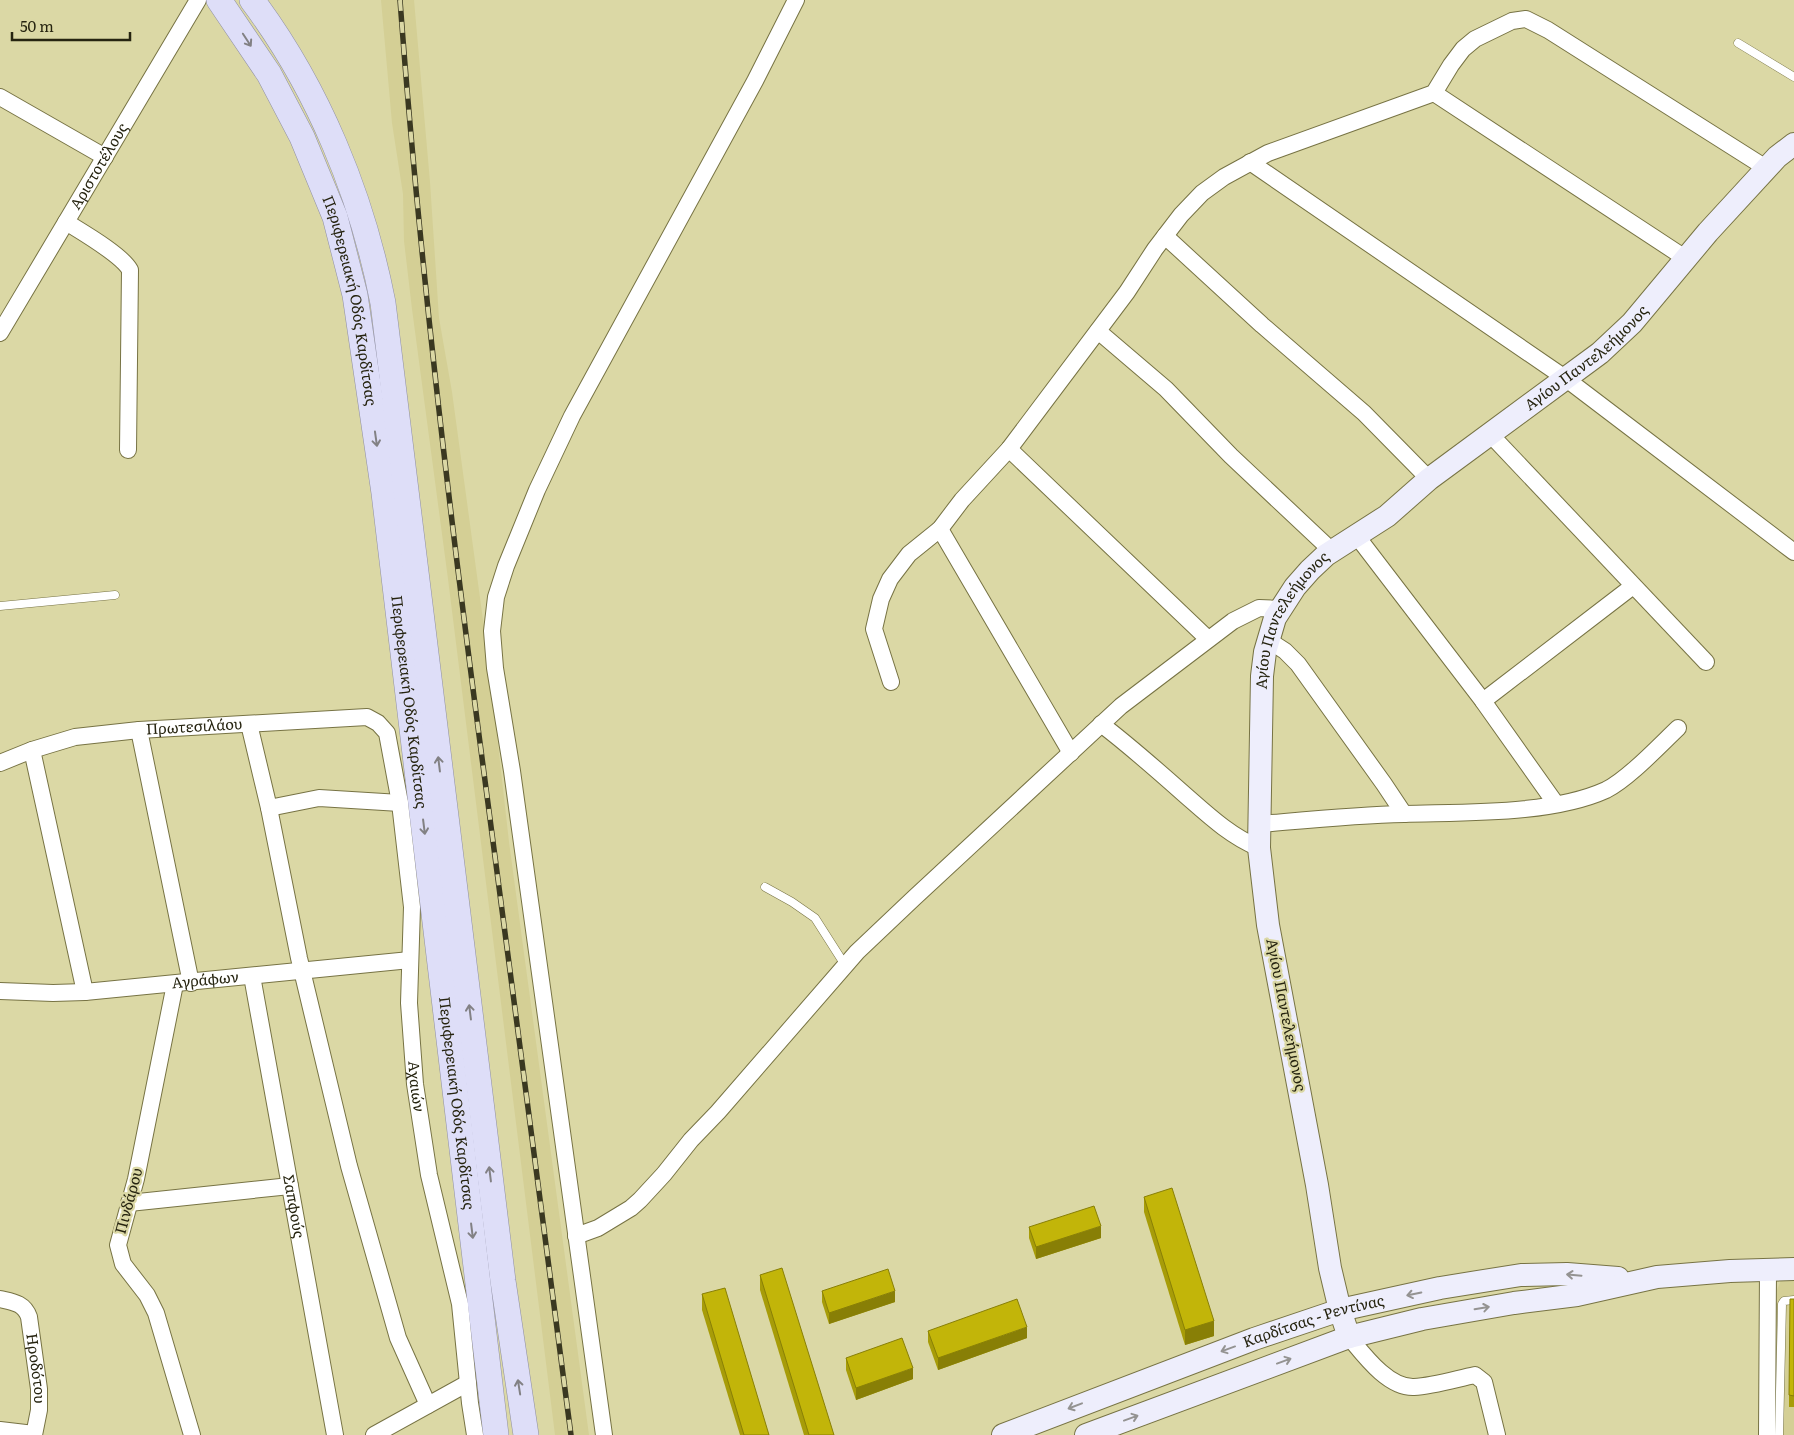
<svg xmlns="http://www.w3.org/2000/svg" width="1794" height="1435" viewBox="0 0 1794 1435" font-family="Literata,serif">
<rect width="100%" height="100%" fill="#dbd8a5"/>
<g fill="#d4cf95">
<path d="M381,0H414L430,182L439,318L452,392L489,664L509,842L589,1435H555L448,579L412,309L404,241L403,194L392,123Z"/>
<path d="M1782,1278H1794V1435H1779L1776,1307L1777,1290Z"/>
</g>
<g fill="none" stroke-linecap="round" stroke-linejoin="round">
<defs>
<g id="lane">
<path d="M1738,43L1794,77"/>
<path d="M0,606L115,595"/>
<path d="M765,887L792,902L815,918L845,965"/>
<path d="M1779,1435L1782,1304L1784,1301L1794,1300"/>
</g>
<g id="street">
<path d="M1434,93L1685,258"/>
<path d="M0,97L105,157"/>
<path d="M1250,162L1565,378L1794,552"/>
<path d="M66,222C82,232 122,255 130,270L128,450"/>
<path d="M1165,236L1262,325L1364,413L1429,479"/>
<path d="M1098,331L1166,389L1231,456L1332,551"/>
<path id="s1" d="M0,333L198,0"/>
<path d="M1490,434L1706,662"/>
<path d="M1009,449L1208,639"/>
<path d="M940,529L1071,753"/>
<path d="M1356,535L1483,701L1556,804"/>
<path d="M1268,640L1285,651L1298,664L1384,784L1404,814"/>
<path d="M891,682L874,629L881,599L890,579L909,554L940,529L962,500L1009,449L1127,292L1155,249L1181,215L1202,193L1224,177L1268,153L1434,93L1451,65L1463,49L1475,39L1512,21L1526,19L1548,30L1766,168"/>
<path d="M1483,701L1633,586"/>
<path d="M249,724L269,808L299,958L349,1166L398,1338L428,1405"/>
<path d="M1101,724C1130,746 1157,770 1184,794C1208,815 1230,836 1259,848"/>
<path d="M139,730L191,983"/>
<path d="M32,750L85,992"/>
<path id="s2" d="M0,763L32,750L75,737L139,730L367,717L378,723L387,733L400,803L412,907L409,1003L415,1084L429,1175L460,1304L470,1403L475,1435"/>
<path d="M269,808L319,798L400,803"/>
<path d="M1260,824C1307,820 1356,815 1404,814C1464,812 1551,815 1606,790C1628,779 1659,746 1678,728"/>
<path id="s3" d="M252,976L335,1435"/>
<path d="M175,984L136,1179L118,1245L123,1264L147,1295L156,1313L192,1435"/>
<path id="s4" d="M0,991L53,993L85,992L410,960"/>
<path d="M129,1203L290,1186"/>
<path d="M576,1236L598,1228L631,1208L640,1200L664,1174L691,1140L718,1112L857,952L914,898L1121,706L1233,621L1259,608L1280,609"/>
<path id="s5" d="M0,1299C13,1302 24,1303 29,1317L39,1389V1410L34,1435"/>
<path d="M1349,1337C1364,1355 1388,1388 1414,1387C1433,1386 1456,1379 1475,1375L1484,1382L1497,1435"/>
<path d="M0,1430L34,1434"/>
<path d="M374,1435L468,1383"/>
<path d="M604,1435L512,771L495,668L492,631L496,597L506,566L537,490L572,416L755,81L796,0"/>
<path d="M1767,1435L1768,1270"/>
</g>
<g id="secondary">
<path id="s6" d="M1349,1337L1340,1310L1330,1268L1317,1185L1268,925L1259,848L1262,676L1265,652L1275,618L1295,587L1310,570L1326,555L1387,516L1429,479L1600,353L1632,323L1708,232L1777,157L1794,144"/>
<path id="s7" d="M1003,1435L1254,1339L1340,1310L1440,1288L1521,1275L1567,1274L1618,1278"/>
<path d="M1086,1435L1349,1337L1422,1319L1514,1303L1577,1295L1657,1277L1730,1271L1794,1269"/>
</g>
<g id="primary">
<path id="s8" d="M219,0L269,74L302,137L335,217L355,295L384,493L496,1435"/>
<path d="M252,0C318,88 362,195 383,303L503,1281L526,1435"/>
</g>
</defs>
<use href="#lane" stroke="#777344" stroke-width="9"/>
<use href="#street" stroke="#777344" stroke-width="18"/>
<use href="#secondary" stroke="#777344" stroke-width="24"/>
<use href="#primary" stroke="#8f8fa4" stroke-width="26"/>
<use href="#lane" stroke="#fff" stroke-width="8"/>
<use href="#street" stroke="#fff" stroke-width="16"/>
<use href="#secondary" stroke="#eeeefc" stroke-width="22"/>
<use href="#primary" stroke="#dedef8" stroke-width="25"/>
<defs>
<path id="rail" d="M400,0C419,258 450,516 484,773C513,993 542,1214 571,1435"/>
</defs>
<use href="#rail" stroke="#3a3821" stroke-width="5.5"/>
<use href="#rail" stroke="#dbd8a5" stroke-width="4" stroke-dasharray="11" stroke-linecap="butt"/>
</g>
<g fill="#a79c08">
<path d="M1144,1197L1214,1336L1185,1345L1144,1212Z"/>
<path d="M1029,1227L1101,1238L1036,1259L1029,1238Z"/>
<path d="M760,1275L834,1435H804L760,1290Z"/>
<path d="M822,1291L895,1302L829,1324L822,1302Z"/>
<path d="M702,1294L769,1435H740L702,1310Z"/>
<path d="M1794,1299V1407H1789V1395Z"/>
<path d="M928,1331L1027,1338L938,1370L928,1342Z"/>
<path d="M846,1358L913,1379L856,1400L846,1370Z"/>
</g>
<g fill="#887f06">
<path d="M1101,1226V1238L1036,1259V1247Z"/>
<path d="M895,1291V1302L829,1324V1313Z"/>
<path d="M1214,1321V1336L1185,1345V1330Z"/>
<path d="M1027,1327V1338L938,1370V1358Z"/>
<path d="M913,1368V1379L856,1400V1388Z"/>
</g>
<g fill="#c2b509" stroke="#887f06">
<path d="M1172,1188L1214,1321L1185,1330L1144,1197Z"/>
<path d="M1094,1206L1101,1226L1036,1247L1029,1227Z"/>
<path d="M782,1268L834,1435H809L760,1275Z"/>
<path d="M888,1269L895,1291L829,1313L822,1291Z"/>
<path d="M725,1288L769,1435H744L702,1294Z"/>
<path d="M1017,1299L1027,1327L938,1358L928,1331Z"/>
<path d="M1790,1299H1794V1396L1789,1395Z"/>
<path d="M902,1338L913,1368L856,1388L846,1358Z"/>
</g>
<defs><path id="oneway-shaft" d="M-6 0H5M1.5-3L5.5 0L1.5 3" fill="none" stroke-width="1.6" stroke-linecap="round" stroke-linejoin="round" transform="scale(1.25)"/></defs>
<g stroke="#828184">
<use href="#oneway-shaft" transform="translate(247 40) rotate(57)"/>
<use href="#oneway-shaft" transform="translate(376 439) rotate(82)"/>
<use href="#oneway-shaft" transform="translate(439 764) rotate(-97)"/>
<use href="#oneway-shaft" transform="translate(424 827) rotate(83)"/>
<use href="#oneway-shaft" transform="translate(470 1012) rotate(-97)"/>
<use href="#oneway-shaft" transform="translate(490 1174) rotate(-97)"/>
<use href="#oneway-shaft" transform="translate(472 1231) rotate(83)"/>
<use href="#oneway-shaft" transform="translate(519 1387) rotate(-99)"/>
</g>
<g stroke="#949392">
<use href="#oneway-shaft" transform="translate(1574 1275) rotate(-175)"/>
<use href="#oneway-shaft" transform="translate(1414 1294) rotate(168)"/>
<use href="#oneway-shaft" transform="translate(1482 1308) rotate(-9)"/>
<use href="#oneway-shaft" transform="translate(1228 1349) rotate(160)"/>
<use href="#oneway-shaft" transform="translate(1284 1361) rotate(-20)"/>
<use href="#oneway-shaft" transform="translate(1075 1406) rotate(159)"/>
<use href="#oneway-shaft" transform="translate(1131 1418) rotate(-20)"/>
</g>
<g text-anchor="middle" stroke-width="4.5" stroke-linejoin="round" paint-order="stroke">
<g font-size="15" fill="#262410" stroke="#dbd8a5">
<text dy="5" stroke="none"><textPath href="#s1" startOffset="194">Αριστοτέλους</textPath></text>
<text dy="5" stroke="none"><textPath href="#s8" startOffset="332">Περιφερειακή Οδός Καρδίτσας</textPath></text>
<text dy="5" stroke="none"><textPath href="#s6" startOffset="1138">Αγίου Παντελεήμονος</textPath></text>
<text dy="5" stroke="none"><textPath href="#s6" startOffset="734">Αγίου Παντελεήμονος</textPath></text>
<text dy="5" stroke="none"><textPath href="#s8" startOffset="738">Περιφερειακή Οδός Καρδίτσας</textPath></text>
<text dy="5" stroke="none"><textPath href="#s2" startOffset="199">Πρωτεσιλάου</textPath></text>
<text dy="5" stroke="none"><textPath href="#s4" startOffset="206">Αγράφων</textPath></text>
<text transform="translate(1286 1015) rotate(79)" y="5">Αγίου Παντελεήμονος</text>
<text dy="5" stroke="none"><textPath href="#s2" startOffset="754">Αχαιών</textPath></text>
<text dy="5" stroke="none"><textPath href="#s8" startOffset="1142">Περιφερειακή Οδός Καρδίτσας</textPath></text>
<text transform="translate(129 1201) rotate(-75)" y="5">Πινδάρου</text>
<text dy="5" stroke="none"><textPath href="#s3" startOffset="234">Σαπφούς</textPath></text>
<text dy="5" stroke="none"><textPath href="#s7" startOffset="331">Καρδίτσας - Ρεντίνας</textPath></text>
<text dy="5" stroke="none"><textPath href="#s5" startOffset="88">Ηροδότου</textPath></text>
</g>
</g>
<path d="M12 32v8h118v-8" fill="none" stroke="#262410" stroke-width="2.5"/>
<text x="20" y="32" font-size="15" fill="#262410" stroke="#dbd8a5" stroke-width="4" paint-order="stroke">50 m</text>
</svg>
